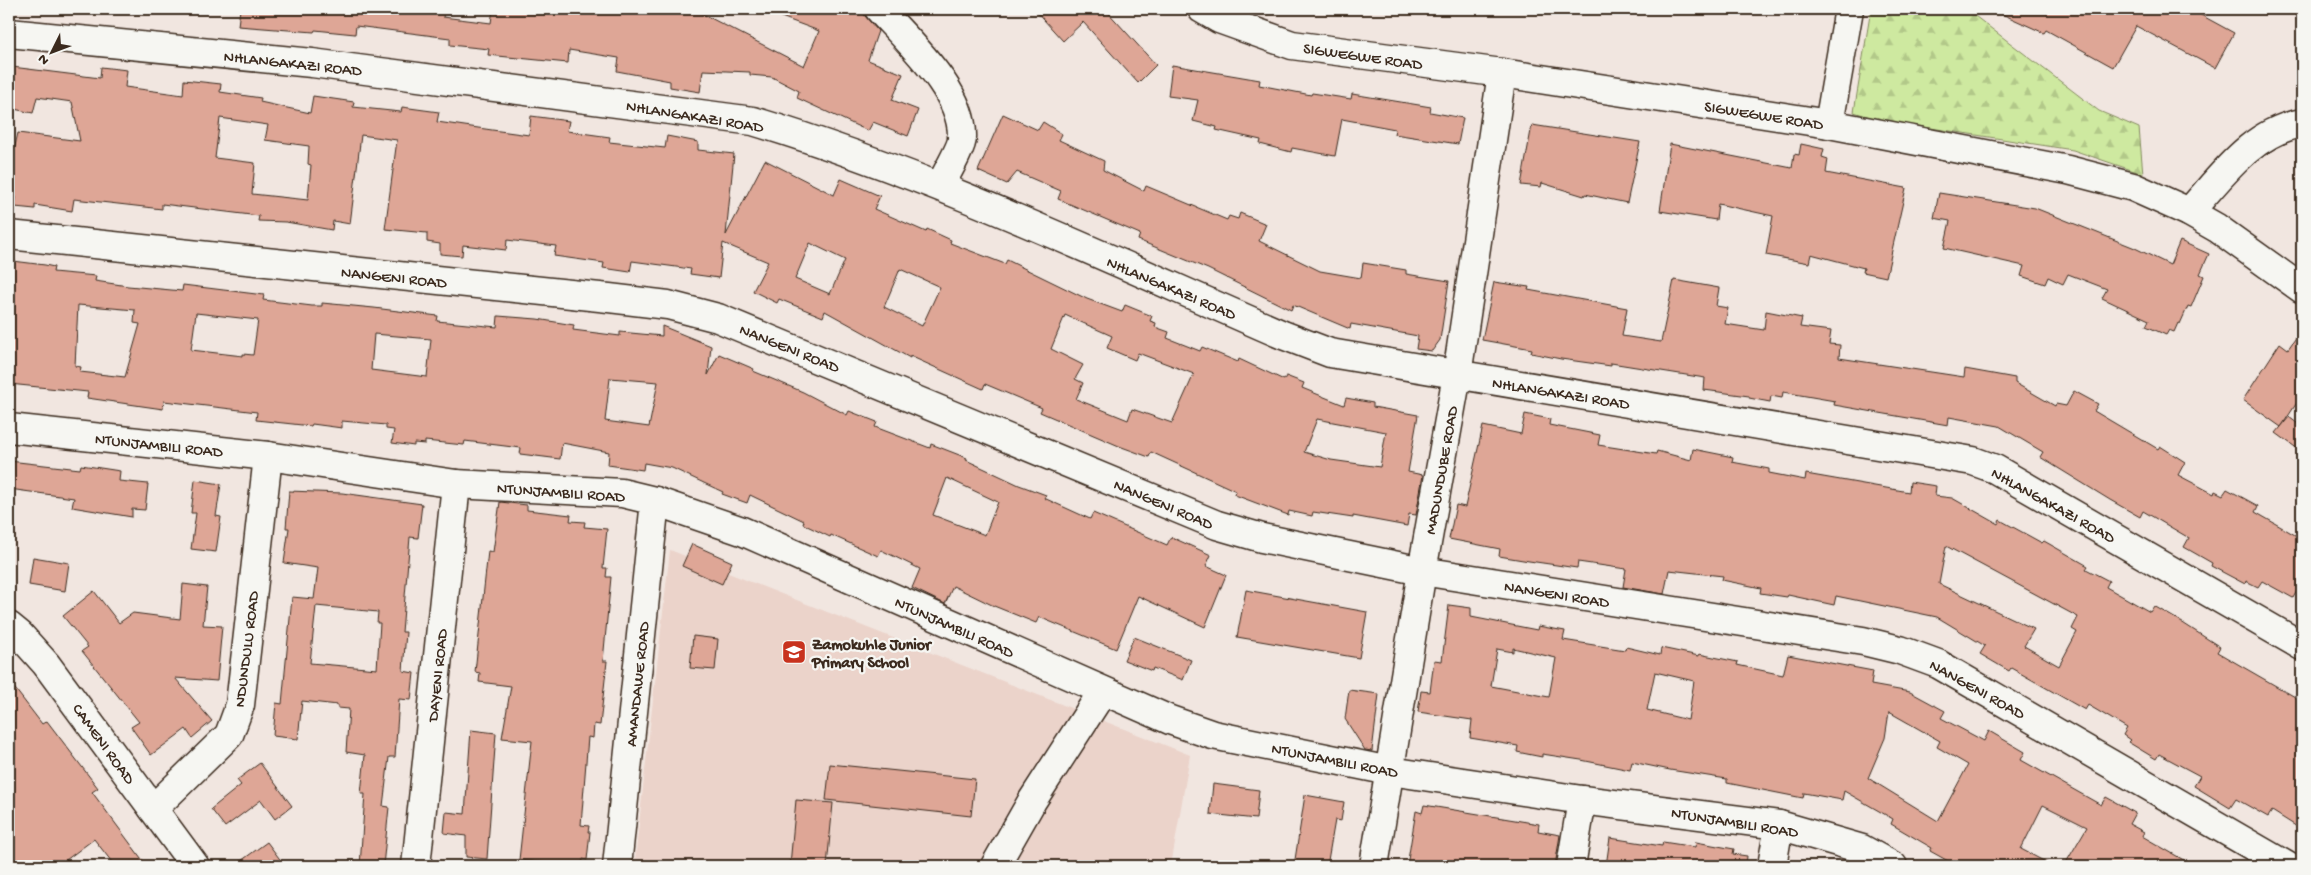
<svg xmlns="http://www.w3.org/2000/svg" width="2311" height="875" viewBox="0 0 2311 875" font-family="'Gochi Hand',sans-serif">
<defs>
<pattern id="forest-firs" width="22" height="20" patternUnits="userSpaceOnUse" patternTransform="scale(1.25)"><rect width="22" height="20" fill="#cee9a0"/><path d="M5 1l3.5 6h-7zM16 11l3.5 6h-7z" fill="#b2c889"/></pattern>
</defs>
<rect width="100%" height="100%" fill="#f1e6e0"/>
<filter id="ink" filterUnits="userSpaceOnUse"><feTurbulence type="fractalNoise" baseFrequency=".02" numOctaves="2"/><feDisplacementMap in="SourceGraphic" scale="10" xChannelSelector="R" yChannelSelector="G"/><feConvolveMatrix kernelMatrix="1 2 1 2 8 2 1 2 1" color-interpolation-filters="sRGB"/></filter>
<g filter="url(#ink)">
<path fill="#ebd3ca" d="M670,550L1190,755L1171,866H684L635,859Z"/>
<path fill="url(#forest-firs)" stroke="#848a5f" d="M1871,9H1969L1971,13L2099,111L2139,128L2143,174L2073,150L1879,120L1854,112Z"/>
<g fill="#dea696" stroke="#3b2a1e" fill-rule="evenodd">
<path d="M240,9H412L444,12L443,17L491,23L493,9L569,12L570,9H693L804,66L819,31L765,11V9H859L878,31L868,60L903,74L892,100L918,110L908,136L873,122L868,131L797,98L799,91L772,77L750,75V72L703,70L700,92L670,87V81L617,71L619,58L569,50L568,63L488,55L489,49L450,45V38L356,26L355,34L315,30L314,32L238,26Z"/>
<path d="M1034,9H1105L1156,65L1138,83L1083,22L1063,41Z"/>
<path d="M1991,9H2190L2234,33L2215,68L2136,26L2113,67L2046,30L2044,33Z"/>
<path d="M1172,65L1260,80L1259,85L1311,95L1312,93L1351,99L1352,94L1431,107L1430,112L1463,118L1458,144L1394,134L1395,129L1342,119L1335,156L1292,148L1291,152L1260,144L1261,140L1216,130L1217,127L1193,121L1198,100L1168,96Z"/>
<path d="M12,67L100,78L101,67L127,70L125,87L183,95L184,80L221,84L220,92L261,98L260,102L310,113L313,96L354,102L353,107L401,112L402,107L439,112L437,122L492,130L529,135L531,116L569,121L567,131L610,137L609,142L665,148L667,136L698,142V150L734,154L726,235L765,160L834,195L841,179L880,196L874,209L926,232L927,229L951,240L950,243L1005,264L1007,260L1087,299L1122,312L1125,305L1152,316L1150,321L1156,323L1155,327L1169,332L1167,338L1200,351L1202,347L1238,362L1239,359L1284,380L1286,376L1304,383L1302,388L1344,405L1346,398L1373,403V407L1418,415L1408,472L1423,475L1416,515L1409,514L1407,526L1353,516V518L1313,512L1312,516L1289,511L1288,515L1235,495L1236,491L1151,452L1149,457L1119,446L1040,412L1042,408L985,384L983,389L910,356V358L825,311L823,317L779,299L777,303L753,291L768,262L723,243L719,278L690,274L691,269L632,261L630,272L603,268L604,263L554,256L556,246L507,240L506,250L463,245L462,256L440,254V244L427,242V233L385,229L397,140L361,135L350,224L333,221L332,230L286,222L258,221L259,216L162,204V209L74,199L72,211L35,205V209L15,207L16,197L9,196V154H13L18,133L80,141L72,102L37,97L33,113L9,108ZM220,118L268,125L265,140L309,146L308,164L311,165L308,200L252,194L255,163L215,158ZM810,243L845,260L830,294L795,279ZM900,269L940,287L922,326L884,307ZM1065,315L1112,336L1107,348L1135,360L1138,353L1194,374L1172,423L1132,409L1128,420L1076,399L1083,383L1075,379L1083,365L1051,349ZM1317,419L1386,432L1380,467L1331,460L1304,452Z"/>
<path d="M1003,114L1038,130L1043,122L1062,134L1059,140L1104,161L1103,170L1144,191L1146,186L1227,220L1229,216L1238,219L1240,213L1266,224L1259,241L1320,271L1361,278L1363,263L1406,270V274L1449,281L1440,340L1432,351L1416,349L1418,336L1351,324L1350,329L1293,305L1291,310L1208,269L1138,240L1140,234L1058,199L1061,191L1017,172L1007,184L978,171Z"/>
<path d="M1532,125L1640,142L1627,203L1585,194L1584,196L1542,183L1541,187L1521,185Z"/>
<path d="M1670,144L1792,168L1794,154L1799,155L1801,144L1824,149L1822,157L1828,159L1826,173L1906,188L1886,277L1863,272L1864,268L1811,254L1809,263L1766,255L1773,216L1718,204L1716,220L1660,211Z"/>
<path d="M1939,193L2035,208L2135,248L2170,265L2180,241L2209,254L2200,274L2204,276L2191,307L2188,306L2180,324L2178,323L2174,332L2169,330L2166,335L2146,326L2149,320L2102,298L2107,289L2068,274L2063,284L2048,277L2045,284L2021,276L2024,266L1944,248L1950,221L1934,218Z"/>
<path d="M13,261L45,265L54,267L53,272L96,276L95,281L128,286L182,291L183,285L264,295L263,300L312,306H322V303L374,308L438,316L437,321L497,327L498,316L537,319L574,325L573,330L620,336V332L662,336V326L711,346L708,375L719,354L754,369L753,371L803,392L847,415L849,411L877,422L875,427L930,448L931,444L967,458L966,460L1019,485L1046,495L1044,498L1090,519L1093,513L1167,545L1171,537L1211,555L1206,566L1226,575L1205,627L1138,596L1116,649L1039,617L1036,623L994,606L953,586L945,604L912,588L920,569L881,550L878,556L831,535L830,537L803,524L804,521L750,495L747,503L722,494L723,492L672,468L644,463L643,470L608,465L609,452L562,443L560,459L520,454L521,448L465,441L464,445L425,441V444L414,443V446L392,443L394,430L386,429V425L342,421V428L312,424L311,426L256,420L257,412L164,401L163,409L87,398L88,392L9,384V298ZM78,305L135,310L134,323L140,324L125,377L80,372L81,367L75,366ZM196,313L258,320L253,355L243,354V356L191,350ZM374,334L431,339L427,377L371,370ZM610,378L658,382L649,427L605,421ZM947,478L998,502L985,535L933,515Z"/>
<path d="M1674,280L1719,288L1716,306L1728,308L1725,324L1764,330L1766,311L1802,318L1800,327L1831,331L1829,344L1840,345L1839,358L1964,377L1965,369L2015,378V383L2055,406L2056,404L2066,406L2074,391L2098,404L2094,411L2158,449L2160,446L2185,462L2178,475L2214,494L2215,491L2223,495L2227,489L2258,506L2255,512L2302,539V582L2293,598L2262,581L2258,587L2246,581L2245,584L2211,566L2212,563L2184,547L2189,538L2143,511L2140,517L2110,500L2040,457L2043,452L1999,426L1949,417L1948,425L1834,405L1835,401L1783,392L1782,398L1771,396L1770,402L1749,398V396L1704,390L1705,378L1611,363V366L1561,359L1531,353L1532,349L1482,340L1494,282L1529,287L1528,290L1627,308L1622,336L1661,342Z"/>
<path d="M2302,329V395L2281,427L2243,400L2280,343L2288,349Z"/>
<path d="M1525,414L1550,419L1549,425L1600,435L1598,445L1656,454L1657,451L1691,460L1693,449L1733,457L1732,462L1769,469V473L1805,480L1806,474L1909,492L1910,482L1936,486L1935,496L1952,498L1998,524L2000,520L2042,543L2044,541L2088,566L2086,569L2109,581L2106,587L2150,612L2154,606L2178,620L2220,647L2217,652L2302,701V830L2272,811L2268,817L2236,799L2230,808L2194,786L2200,776L2159,754L2156,759L2128,742L2130,740L2123,735L2127,728L2088,705L2085,710L2011,668L2009,671L1980,654L1985,646L1937,617L1836,596L1834,605L1788,595L1787,597L1760,593L1761,588L1722,580L1723,576L1669,570L1664,594L1623,587L1626,569L1578,562L1577,568L1529,561L1499,556L1500,549L1449,539L1456,505L1465,507L1483,426L1521,434ZM1946,546L2078,617L2072,629L2077,632L2059,666L2024,646L2034,629L1939,584Z"/>
<path d="M2289,417L2302,427V452L2276,433Z"/>
<path d="M9,461L80,469L81,465L120,471L119,481L148,484L145,510L132,509V517L72,507L74,498L9,489Z"/>
<path d="M195,480L221,484L216,516L221,517L216,552L191,549L196,513H191Z"/>
<path d="M289,491L342,493L422,504L418,538L410,537L402,632H406L403,671L414,673L411,700L399,699L395,757H389L383,806L389,807L383,866H360L365,794H361L365,755L346,752L349,709L338,708V705L302,701L298,739L273,736L276,703L282,704L292,597L314,599L318,568L284,563L289,528H286ZM316,606L378,612L377,623H380L377,669L310,663Z"/>
<path d="M500,502L527,505V510L571,515L570,521L585,522L584,527L607,529L603,568H607L606,577H611L603,661H607L600,725L594,724L593,738L588,737L581,825L589,826L588,832H590L587,860L583,859L582,866L519,860L532,741L502,738L511,686L479,682L480,673L475,672L488,551L493,552Z"/>
<path d="M692,544L732,562L722,584L682,566Z"/>
<path d="M33,557L69,563L65,591L29,585Z"/>
<path d="M183,584L207,587L203,625L222,626L217,681L175,678L212,721L192,738L186,729L151,755L131,727L139,722L82,651L88,647L63,616L94,591L119,623L133,613L180,619Z"/>
<path d="M1246,590L1367,612L1359,658L1237,637Z"/>
<path d="M1449,605L1471,608V617L1537,630L1538,626L1565,631L1563,640L1625,650L1626,647L1660,655L1661,648L1699,656V654L1738,662L1737,665L1783,675L1788,655L1873,671L1871,685L1910,692L1945,711L1941,718L1984,741L1989,731L2025,752L2021,760L2101,805L2106,797L2135,813L2129,824L2144,832L2142,836L2194,866H2064L2087,827L2043,805L2021,849L2053,866H1957L1930,851L1932,848L1891,824L1893,819L1844,791L1842,800L1804,793L1803,798L1727,783V779L1670,770L1632,762L1630,770L1581,760L1542,754V757L1517,752L1518,746L1470,738L1472,720L1418,712L1421,691L1430,692L1434,660L1442,661ZM1513,648L1556,658L1549,697L1491,686L1497,649L1513,652ZM1655,672L1694,681L1688,720L1647,710ZM1889,712L1940,741L1937,747L1968,765L1938,821L1868,778L1885,738Z"/>
<path d="M693,636L718,639L715,670L690,668Z"/>
<path d="M1134,637L1191,660L1183,680L1153,668L1152,671L1124,660Z"/>
<path d="M9,681L42,724L47,721L98,788L92,792L147,866H115L94,839L58,866H9Z"/>
<path d="M1349,690L1379,694L1372,751L1365,750L1345,719Z"/>
<path d="M471,730L496,733L487,859L466,857V836L444,833L446,812L465,814Z"/>
<path d="M260,763L292,806L275,819L261,800L225,827L211,809L241,785L237,780Z"/>
<path d="M830,764L975,779L971,816L826,800Z"/>
<path d="M1213,784L1259,790L1256,819L1210,814Z"/>
<path d="M1305,795L1344,802L1341,821L1335,820L1327,866H1294Z"/>
<path d="M796,800L833,803L827,866L790,865Z"/>
<path d="M1424,805L1539,824L1538,831L1560,835L1555,866H1407L1416,811L1422,813Z"/>
<path d="M1610,838L1662,846L1663,842L1695,847L1696,842L1734,849L1733,854L1747,856L1746,866H1606Z"/>
<path d="M267,842L285,866H234Z"/>
</g>
<g fill="none" stroke-linecap="round" stroke-linejoin="round">
<defs>
<g id="minor">
<path d="M879,9C908,42 964,91 962,138C962,147 945,176 940,186"/>
<path d="M1202,9L1219,19L1292,45L1502,73L1829,124L2068,170L2133,187L2189,212L2217,228L2302,289"/>
<path d="M9,33L312,63L753,121C935,176 1108,259 1283,335L1330,353L1973,461L1995,469L2302,646"/>
<path d="M1829,124L1849,9"/>
<path d="M2189,212C2222,176 2251,132 2302,123"/>
<path d="M9,235L609,298L668,305L718,318L1217,525L1262,538L1422,571L1863,641L1900,650L1938,664L2287,866"/>
<path d="M9,428L268,456L456,484L622,493L655,501L742,531L1170,720L1213,735L1390,771L1582,800L1779,825L1862,849L1893,866"/>
<path d="M9,626L20,635L46,664L195,866"/>
<path d="M153,809L229,735L240,705L268,456"/>
<path d="M416,866L456,484"/>
<path d="M617,866L655,501"/>
<path d="M995,866L1032,801L1103,691"/>
<path d="M1374,866L1422,571L1457,375L1502,73"/>
<path d="M1571,866L1582,800"/>
<path d="M1772,866L1779,825"/>
</g>
</defs>
<use href="#minor" stroke="#3b2a1e" stroke-width="31"/>
<use href="#minor" stroke="#f6f6f2" stroke-width="28"/>
</g>
</g>
<defs>
<symbol id="school-square" viewBox="-11 -11 22 22"><rect x="-9" y="-9" width="18" height="18" rx="4" fill="#c8321e" stroke="#f6f6f2"/><path d="M0-5L7-2L0 1L-7-2ZM-4 1L0 2.5L4 1V4Q0 6-4 4Z" fill="#fff"/></symbol>
</defs>
<g fill-rule="evenodd">
<use href="#school-square" x="780" y="638" width="28" height="28"/>
</g>
<g text-anchor="middle" stroke-width="4.5" stroke-linejoin="round" paint-order="stroke">
<g font-size="16" fill="#3b2a1e" stroke="#f6f6f2">
<text transform="translate(1363 55) rotate(8)" y="6">SIGWEGWE ROAD</text>
<text transform="translate(293 62) rotate(6)" y="6">NHLANGAKAZI ROAD</text>
<text transform="translate(1764 114) rotate(9)" y="6">SIGWEGWE ROAD</text>
<text transform="translate(695 115) rotate(9)" y="6">NHLANGAKAZI ROAD</text>
<text transform="translate(394 276) rotate(6)" y="6">NANGENI ROAD</text>
<text transform="translate(1172 287) rotate(23)" y="6">NHLANGAKAZI ROAD</text>
<text transform="translate(790 347) rotate(22)" y="6">NANGENI ROAD</text>
<text transform="translate(1561 392) rotate(9)" y="6">NHLANGAKAZI ROAD</text>
<text transform="translate(159 444) rotate(6)" y="6">NTUNJAMBILI ROAD</text>
<text transform="translate(1440 470) rotate(-80)" y="6">MADUNDUBE ROAD</text>
<text transform="translate(561 491) rotate(4)" y="6">NTUNJAMBILI ROAD</text>
<text transform="translate(1164 503) rotate(23)" y="6">NANGENI ROAD</text>
<text transform="translate(2054 504) rotate(29)" y="6">NHLANGAKAZI ROAD</text>
<text transform="translate(1557 593) rotate(9)" y="6">NANGENI ROAD</text>
<text transform="translate(955 626) rotate(24)" y="6">NTUNJAMBILI ROAD</text>
<text transform="translate(245 649) rotate(-83)" y="6">NDUNDULU ROAD</text>
<text transform="translate(436 675) rotate(-84)" y="6">DAYENI ROAD</text>
<text transform="translate(636 684) rotate(-84)" y="6">AMANDAWE ROAD</text>
<text transform="translate(1978 688) rotate(29)" y="6">NANGENI ROAD</text>
<text transform="translate(105 743) rotate(54)" y="6">CAMENI ROAD</text>
<text transform="translate(1335 759) rotate(11)" y="6">NTUNJAMBILI ROAD</text>
<text transform="translate(1735 821) rotate(9)" y="6">NTUNJAMBILI ROAD</text>
</g>
<g font-size="16" font-weight="bold" fill="#3b2a1e" stroke="#f6f6f2" text-anchor="start">
<text x="812" y="649">Zamokuhle Junior<tspan x="812" dy="18">Primary School</tspan></text>
</g>
</g>
<rect width="2311" height="875" fill="none" stroke="#f6f6f2" stroke-width="30"/>
<rect x="15" y="15" width="2281" height="845" fill="none" stroke="#3b2a1e" stroke-width="2" filter="url(#ink)"/>
<g transform="translate(52 52) rotate(228)" stroke="#f6f6f2" stroke-width="4" paint-order="stroke">
<path d="M0-4L9 19L0 12L-9 19Z" fill="#3b2a1e"/>
<text y="-8" font-size="14" font-weight="bold" text-anchor="middle" fill="#3b2a1e">N</text>
</g>
</svg>
